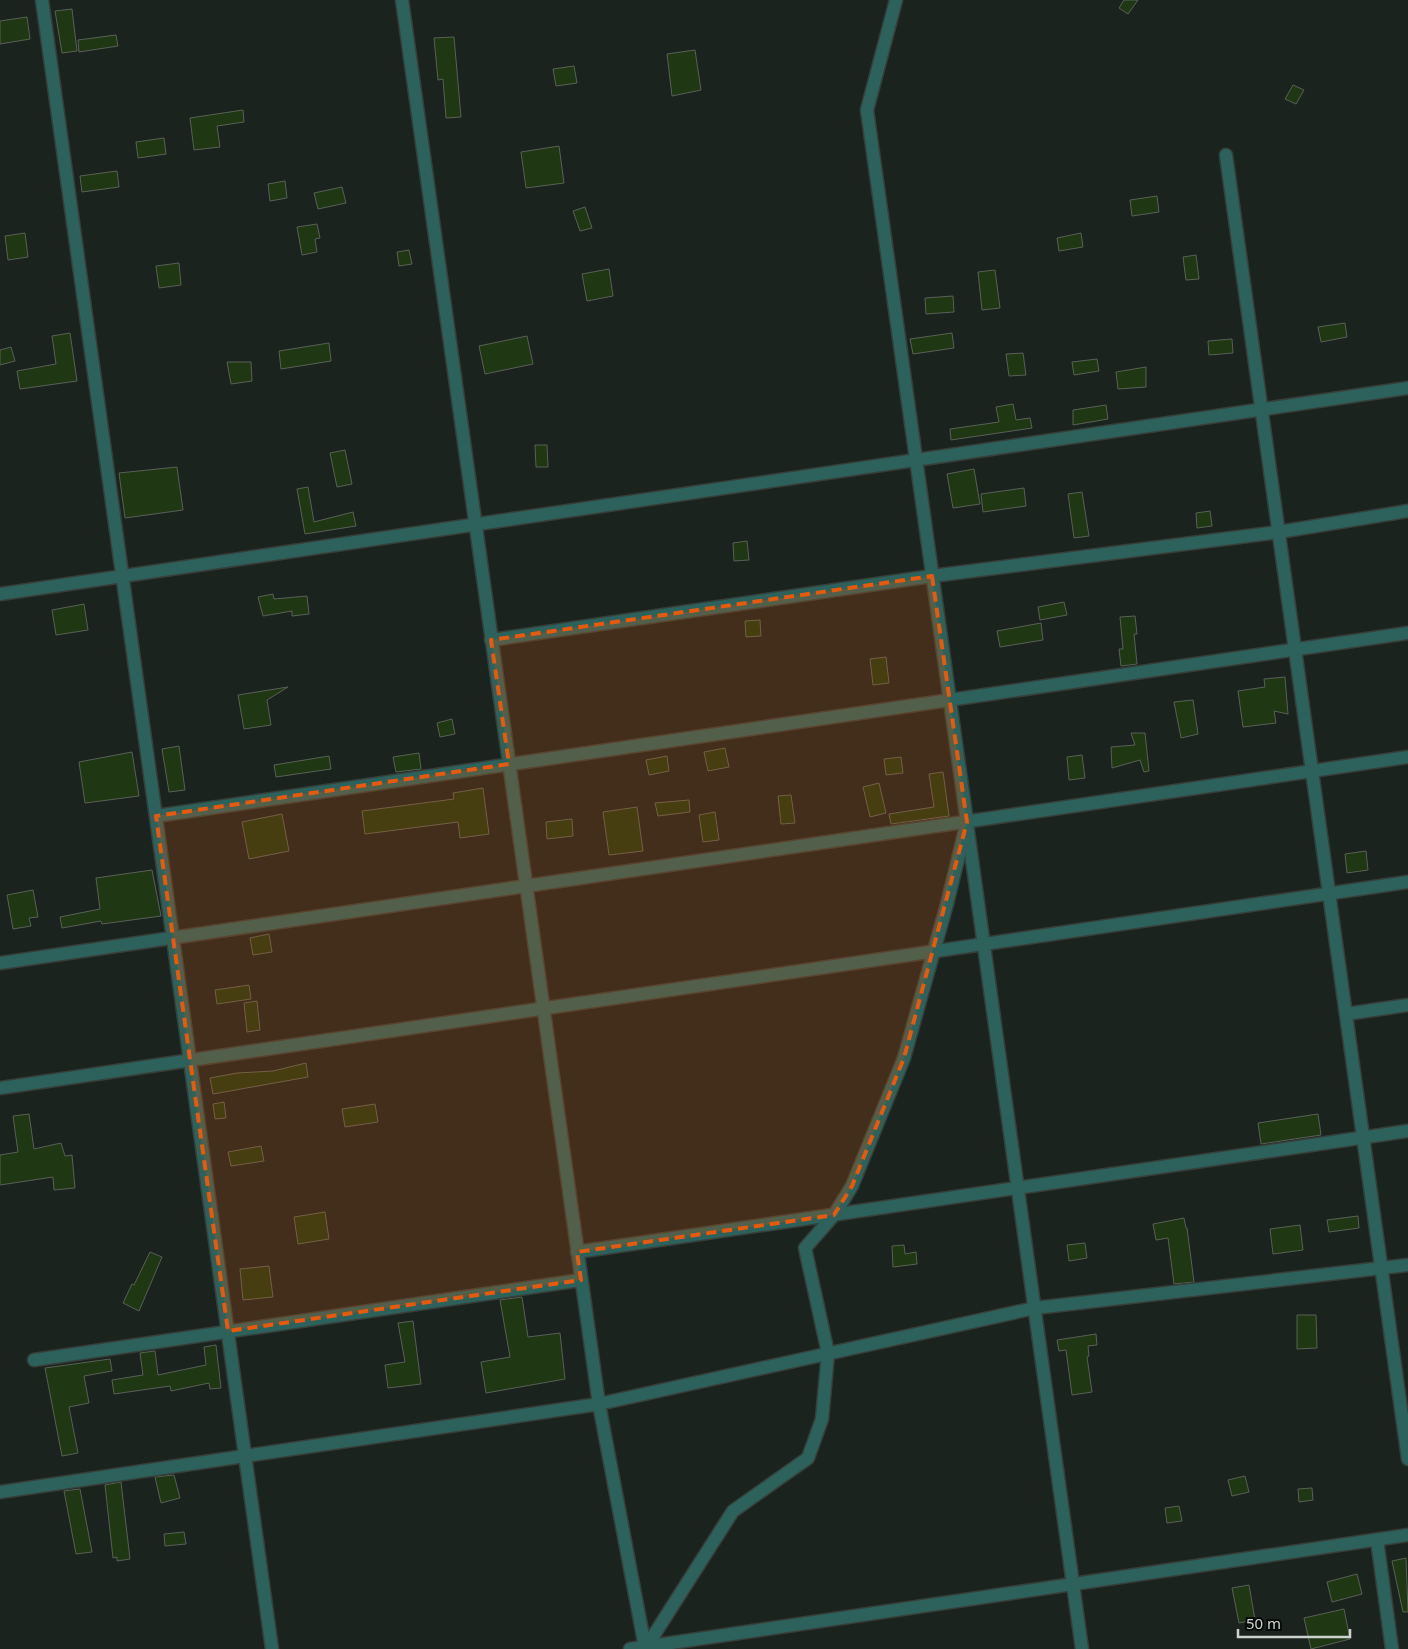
<svg xmlns="http://www.w3.org/2000/svg" width="1408" height="1649" viewBox="0 0 1408 1649" font-family="'Noto Sans',sans-serif">
<rect width="100%" height="100%" fill="#1a231e"/>
<g fill="#1f3712" stroke="#596057">
<path d="M1124,0H1138L1128,14L1119,8Z"/>
<path d="M72,9L77,51L62,53L55,11Z"/>
<path d="M27,17L30,39L0,44V21Z"/>
<path d="M116,35L118,46L79,52L78,40Z"/>
<path d="M454,37L461,117L446,118L443,79L438,80L434,38Z"/>
<path d="M695,50L701,90L672,96L667,54Z"/>
<path d="M574,66L577,83L556,86L553,69Z"/>
<path d="M1293,85L1304,90L1296,104L1285,99Z"/>
<path d="M243,110L244,122L217,126L220,147L194,150L190,118Z"/>
<path d="M164,138L166,154L138,158L136,142Z"/>
<path d="M559,146L564,183L526,188L521,152Z"/>
<path d="M117,171L119,187L82,192L80,176Z"/>
<path d="M285,181L287,198L270,201L268,184Z"/>
<path d="M342,187L346,203L318,209L314,193Z"/>
<path d="M1157,196L1159,212L1132,216L1130,200Z"/>
<path d="M585,207L592,228L580,231L573,211Z"/>
<path d="M317,224L320,238L315,239L317,252L302,255L297,227Z"/>
<path d="M25,233L28,257L8,260L5,236Z"/>
<path d="M1081,233L1083,247L1059,251L1057,238Z"/>
<path d="M409,250L412,264L399,266L397,252Z"/>
<path d="M1196,255L1199,279L1186,280L1183,257Z"/>
<path d="M179,263L181,285L159,288L156,266Z"/>
<path d="M609,269L613,296L587,301L582,274Z"/>
<path d="M995,270L1000,308L982,310L978,272Z"/>
<path d="M953,296L954,312L926,314L925,298Z"/>
<path d="M1345,323L1347,337L1321,342L1318,327Z"/>
<path d="M70,333L77,381L20,389L17,371L56,364L52,336Z"/>
<path d="M952,333L954,348L913,354L910,339Z"/>
<path d="M527,336L533,364L485,374L479,346Z"/>
<path d="M1232,339L1233,353L1209,355L1208,341Z"/>
<path d="M329,343L331,361L281,369L279,351Z"/>
<path d="M11,347L15,361L0,365V350Z"/>
<path d="M1023,353L1026,375L1009,376L1006,354Z"/>
<path d="M1097,359L1099,371L1074,375L1072,362Z"/>
<path d="M227,362H251L252,381L231,384Z"/>
<path d="M1146,367V387L1118,389L1116,372Z"/>
<path d="M1013,404L1016,420L1030,418L1032,428L951,440L950,429L999,422L996,407Z"/>
<path d="M1106,405L1108,419L1073,425V410Z"/>
<path d="M535,445H547L548,467H536Z"/>
<path d="M345,450L352,484L337,487L330,453Z"/>
<path d="M177,467L183,510L125,518L119,473Z"/>
<path d="M974,469L980,504L953,508L947,474Z"/>
<path d="M308,487L314,522L353,512L356,526L305,534L297,489Z"/>
<path d="M1024,488L1026,506L983,512L981,494Z"/>
<path d="M1082,492L1089,536L1074,538L1068,494Z"/>
<path d="M1210,511L1212,526L1197,528L1196,513Z"/>
<path d="M747,541L749,560L734,561L733,543Z"/>
<path d="M273,594L274,599L307,596L309,614L292,616V611L263,616L258,597Z"/>
<path d="M1064,602L1067,615L1040,620L1038,607Z"/>
<path d="M84,604L88,630L56,635L52,610Z"/>
<path d="M1135,616L1137,634H1134L1137,664L1121,666L1119,649H1123L1120,617Z"/>
<path d="M760,620L761,636L746,637L745,621Z"/>
<path d="M1041,623L1043,640L1000,647L997,631Z"/>
<path d="M886,657L889,683L873,685L870,659Z"/>
<path d="M1285,677L1288,714L1274,711L1276,723L1243,727L1238,691L1265,687L1264,679Z"/>
<path d="M288,687L267,700L271,725L244,729L238,695Z"/>
<path d="M1193,700L1198,734L1181,738L1174,702Z"/>
<path d="M452,719L455,734L440,737L437,723Z"/>
<path d="M1131,733H1145L1149,771L1144,772L1140,760L1112,768L1111,747L1135,745Z"/>
<path d="M179,746L185,790L169,792L162,749Z"/>
<path d="M725,748L729,767L708,771L704,752Z"/>
<path d="M132,752L139,796L85,803L79,762Z"/>
<path d="M419,753L421,769L396,772L393,757Z"/>
<path d="M1082,755L1085,778L1069,780L1067,757Z"/>
<path d="M329,756L331,769L276,777L274,765Z"/>
<path d="M667,756L669,771L649,775L646,760Z"/>
<path d="M901,757L903,773L886,775L884,759Z"/>
<path d="M943,772L949,816L891,824L889,814L934,807L929,774Z"/>
<path d="M879,783L886,813L870,817L863,787Z"/>
<path d="M483,788L489,834L460,838L458,822L365,834L362,811L454,799L453,793Z"/>
<path d="M791,795L795,823L781,824L778,796Z"/>
<path d="M689,800L690,812L658,816L655,803Z"/>
<path d="M637,807L643,851L609,855L603,812Z"/>
<path d="M715,812L719,840L703,842L699,815Z"/>
<path d="M282,814L289,851L249,859L242,822Z"/>
<path d="M572,819L573,836L547,839L546,822Z"/>
<path d="M1366,851L1368,870L1347,873L1345,854Z"/>
<path d="M152,870L161,916L102,924L101,921L62,928L60,917L100,909L96,878Z"/>
<path d="M33,890L38,917L29,918L31,926L13,929L7,895Z"/>
<path d="M269,934L272,952L253,955L250,938Z"/>
<path d="M249,985L251,999L217,1004L215,990Z"/>
<path d="M257,1001L260,1030L247,1032L244,1003Z"/>
<path d="M306,1063L308,1077L213,1094L210,1078L237,1073L273,1071Z"/>
<path d="M224,1102L226,1118L215,1119L213,1104Z"/>
<path d="M375,1104L378,1122L345,1127L342,1109Z"/>
<path d="M29,1114L34,1149L61,1143L65,1156L72,1155L75,1188L54,1190L53,1177L0,1185V1155L18,1152L13,1116Z"/>
<path d="M1318,1114L1321,1135L1261,1144L1258,1123Z"/>
<path d="M261,1146L264,1161L231,1166L228,1152Z"/>
<path d="M325,1212L329,1239L298,1244L294,1217Z"/>
<path d="M1358,1216L1359,1228L1329,1232L1327,1220Z"/>
<path d="M1184,1218L1186,1228H1187L1194,1282L1174,1284L1168,1238L1156,1240L1153,1224Z"/>
<path d="M1300,1225L1303,1250L1273,1254L1270,1229Z"/>
<path d="M1085,1243L1087,1258L1069,1261L1067,1245Z"/>
<path d="M904,1245L905,1254L916,1252L917,1264L893,1267L892,1246Z"/>
<path d="M150,1252L162,1257L139,1311L123,1303L132,1284L134,1285Z"/>
<path d="M269,1266L273,1297L243,1300L240,1269Z"/>
<path d="M522,1297L528,1337L560,1333L565,1379L486,1393L481,1362L510,1357L500,1300Z"/>
<path d="M1297,1315H1316L1317,1348L1297,1349Z"/>
<path d="M413,1321L421,1384L388,1388L385,1365L405,1362L398,1323Z"/>
<path d="M1096,1334L1097,1345L1088,1346L1089,1356L1087,1357L1092,1392L1072,1395L1066,1350L1059,1351L1057,1340Z"/>
<path d="M216,1345L221,1388L210,1389L209,1383L171,1391L170,1386L114,1394L112,1380L143,1375L140,1353L155,1351L158,1375L206,1365L204,1347Z"/>
<path d="M110,1359L112,1371L84,1376L89,1403L69,1407L78,1453L62,1456L45,1368Z"/>
<path d="M174,1475L180,1498L161,1503L155,1477Z"/>
<path d="M1245,1476L1249,1492L1232,1496L1228,1480Z"/>
<path d="M121,1482L130,1559L117,1561V1557L113,1558L105,1485Z"/>
<path d="M1312,1488L1313,1500L1299,1502L1298,1489Z"/>
<path d="M80,1489L92,1552L76,1554L64,1491Z"/>
<path d="M1179,1506L1182,1521L1167,1523L1165,1508Z"/>
<path d="M184,1532L186,1544L165,1546L164,1534Z"/>
<path d="M1406,1558L1408,1612H1403L1392,1561Z"/>
<path d="M1357,1574L1362,1594L1332,1602L1327,1582Z"/>
<path d="M1249,1585L1255,1620L1239,1623L1232,1588Z"/>
<path d="M1344,1609L1350,1639L1311,1649L1304,1618Z"/>
</g>
<g fill="none" stroke-linecap="round" stroke-linejoin="round">
<defs>
<g id="minor">
<path d="M402,0L599,1404L645,1647"/>
<path d="M1226,155L1408,1459"/>
<path d="M0,594L1408,388"/>
<path d="M491,640L932,576L1279,532L1408,511"/>
<path d="M156,816L1408,633"/>
<path d="M967,824L1082,1649"/>
<path d="M0,963L1408,757"/>
<path d="M1346,1014L1408,1005"/>
<path d="M0,1088L1408,882"/>
<path d="M577,1252L1408,1131"/>
<path d="M34,1360L581,1280"/>
<path d="M0,1492L599,1404L1035,1308L1408,1265"/>
<path d="M1377,1540L1392,1649"/>
<path d="M630,1649L1408,1535"/>
</g>
<g id="tertiary">
<path d="M42,0L272,1649"/>
<path d="M645,1649L733,1511L808,1458L822,1419L828,1353L805,1248L834,1215L852,1186L904,1058L947,904L967,822L867,110L896,0"/>
</g>
</defs>
<use href="#minor" stroke="#373f3a" stroke-width="15"/>
<use href="#tertiary" stroke="#373f3a" stroke-width="15"/>
<use href="#minor" stroke="#2d625c" stroke-width="12"/>
<use href="#tertiary" stroke="#2d625c" stroke-width="12"/>
</g>
<path fill="#e8590c" fill-opacity="0.2" stroke="#e8590c" stroke-width="4" stroke-dasharray="10 6" stroke-linejoin="round" d="M932,576L967,822L904,1058L852,1186L834,1215L577,1252L581,1280L228,1331L156,816L509,764L491,640Z"/>
<path d="M1238 1629v8h112v-8" fill="none" stroke="#cdd3cf" stroke-width="2.5"/>
<text x="1246" y="1629" font-size="15" fill="#cdd3cf" stroke="#070b09" stroke-width="4" paint-order="stroke">50 m</text>
</svg>
